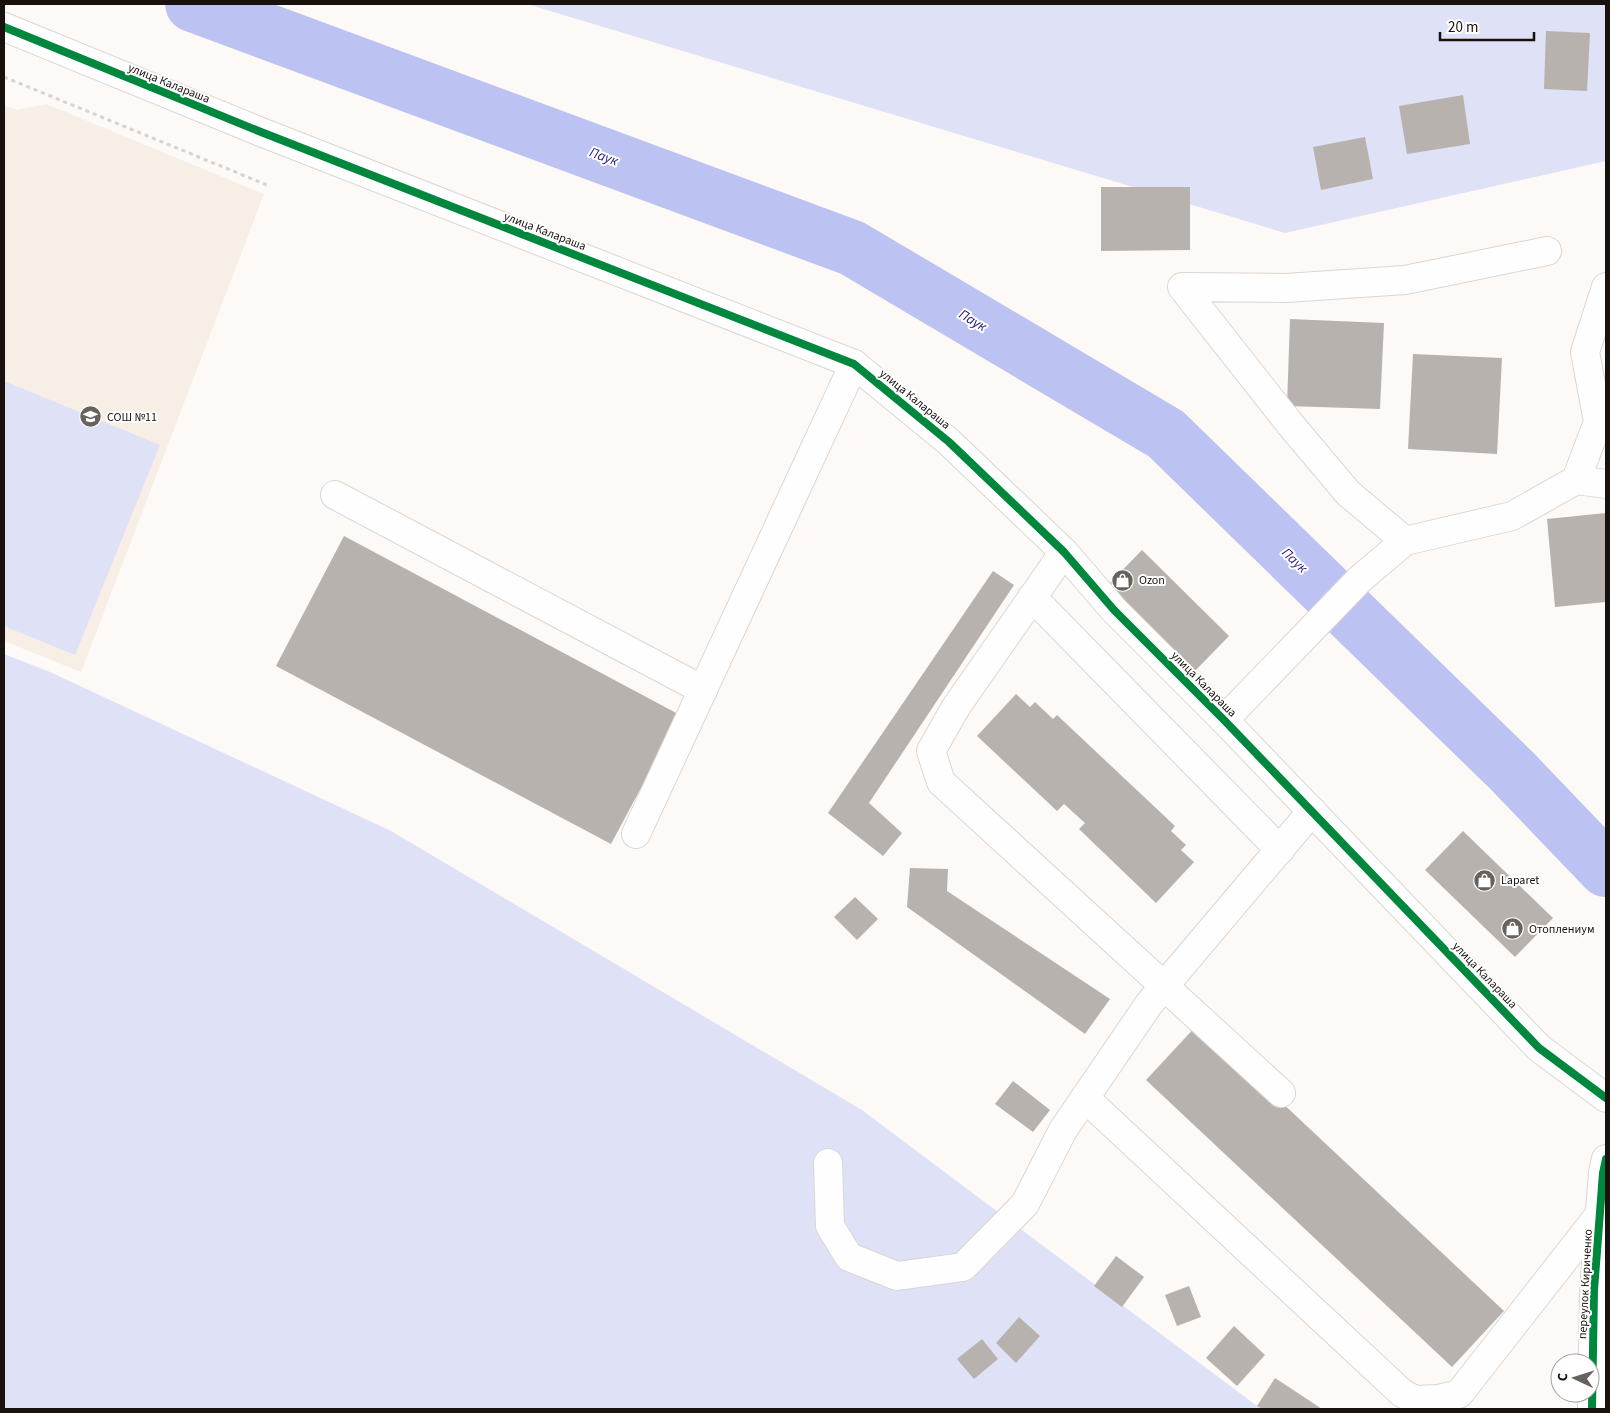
<svg xmlns="http://www.w3.org/2000/svg" width="1610" height="1413" viewBox="0 0 1610 1413" font-family="'Source Sans 3',sans-serif">
<rect width="100%" height="100%" fill="#fcf9f7"/>
<path fill="#f7eee6" d="M46,104L264,194L81,672L4,641V105L17,110Z"/>
<g fill="#dfe1f6">
<path d="M527,4H1606V161L1285,233Z"/>
<path d="M4,381L160,445L75,655L4,626Z"/>
<path d="M4,654L50,672L391,831L862,1110L1261,1409H4Z"/>
</g>
<g fill="none" stroke-linecap="round" stroke-linejoin="round">
<path stroke="#bcc3f3" stroke-width="56" d="M193,4L852,248L1166,434L1513,772L1606,869"/>
</g>
<g fill="#b7b2ae">
<path d="M1546,31L1590,33L1587,91L1544,89Z"/>
<path d="M1463,95L1470,144L1407,154L1399,106Z"/>
<path d="M1365,137L1373,179L1321,190L1313,147Z"/>
<path d="M1101,187H1190V250L1101,251Z"/>
<path d="M1290,319L1384,323L1380,409L1287,406Z"/>
<path d="M1413,354L1502,358L1497,454L1408,449Z"/>
<path d="M1606,513V602L1555,607L1547,519Z"/>
<path d="M344,536L680,715L611,844L276,666Z"/>
<path d="M1142,550L1229,636L1193,673L1106,587Z"/>
<path d="M993,571L1014,585L869,803L902,833L883,856L828,813Z"/>
<path d="M1016,694L1030,707L1035,702L1053,719L1057,715L1175,826L1171,831L1186,845L1181,850L1194,862L1156,903L1079,829L1085,823L1064,804L1057,811L977,736Z"/>
<path d="M1463,831L1553,918L1515,957L1425,870Z"/>
<path d="M910,868L948,869L947,891L1110,999L1085,1034L907,907Z"/>
<path d="M855,897L878,919L857,940L834,917Z"/>
<path d="M1198,1024L1504,1311L1452,1367L1146,1080Z"/>
<path d="M1013,1081L1050,1110L1033,1132L995,1104Z"/>
<path d="M1116,1256L1144,1277L1122,1307L1094,1286Z"/>
<path d="M1189,1286L1201,1317L1177,1326L1165,1295Z"/>
<path d="M1019,1317L1040,1336L1016,1363L996,1343Z"/>
<path d="M1234,1326L1265,1355L1237,1386L1206,1358Z"/>
<path d="M982,1339L998,1359L974,1379L957,1359Z"/>
<path d="M1275,1378L1322,1409H1262L1257,1406Z"/>
</g>
<g fill="none" stroke-linecap="round" stroke-linejoin="round">
<defs>
<g id="minor">
<path d="M4,27L261,132L854,364L949,442L1064,552L1114,610L1224,720L1539,1048L1606,1098"/>
<path d="M1576,480L1606,484"/>
<path d="M335,495L703,690"/>
<path d="M1405,541L1348,493L1290,424L1182,287L1286,288L1405,280L1547,251"/>
<path d="M1064,552L956,707L931,751L941,782L1281,1093"/>
<path d="M1032,597L1280,850"/>
<path d="M1224,720L1360,579L1405,541L1512,516L1576,480L1598,422L1585,352L1606,287"/>
<path d="M636,834L854,364"/>
<path d="M1085,1098L1402,1393L1415,1400L1438,1399L1459,1394L1600,1214"/>
<path d="M828,1163L830,1226L849,1257L897,1276L963,1267L1025,1204L1063,1130L1149,1004L1312,811"/>
<path d="M1592,1409L1594,1290L1603,1173L1606,1159"/>
</g>
</defs>
<use href="#minor" stroke="#dbd6d2" stroke-width="30"/>
<path stroke="#d5d4d2" stroke-width="3" stroke-dasharray="4 4" stroke-linecap="butt" d="M4,77L267,185"/>
<use href="#minor" stroke="#fffefe" stroke-width="28"/>
<defs>
<g id="cycleway">
<path d="M4,27L261,132L854,364L949,442L1064,552L1114,610L1224,720L1539,1048L1606,1098"/>
<path d="M1592,1409L1594,1290L1603,1173L1606,1159"/>
</g>
</defs>
<use href="#cycleway" stroke="#fff" stroke-width="11"/>
<use href="#cycleway" stroke="#00873e" stroke-width="8"/>
</g>
<defs>
<symbol id="school-disc" viewBox="-11 -11 22 22"><circle r="9.5" fill="#68625e" stroke="#fff"/><path d="M0-5L7-2L0 1L-7-2ZM-4 1L0 2.5L4 1V4Q0 6-4 4Z" fill="#fff"/></symbol>
<symbol id="shop-disc" viewBox="-11 -11 22 22"><circle r="9.5" fill="#68625e" stroke="#fff"/><path d="M-5-2.5h2.3a2.7 3.5 0 0 1 5.4 0H5L5.5 6h-11ZM-1.5-2.5h3a1.5 2.3 0 0 0-3 0Z" fill="#fff"/></symbol>
</defs>
<g fill-rule="evenodd">
<use href="#school-disc" x="78" y="404" width="25" height="25"/>
<use href="#shop-disc" x="1110" y="568" width="25" height="25"/>
<use href="#shop-disc" x="1472" y="868" width="25" height="25"/>
<use href="#shop-disc" x="1500" y="916" width="25" height="25"/>
</g>
<g text-anchor="middle" stroke-width="4" stroke-linejoin="round" paint-order="stroke">
<g font-size="12" fill="#18110c" stroke="#fff">
<text transform="translate(169 83) rotate(22)" y="4">улица Калараша</text>
<text transform="translate(545 231) rotate(21)" y="4">улица Калараша</text>
<text transform="translate(915 399) rotate(39)" y="4">улица Калараша</text>
<text transform="translate(1204 684) rotate(45)" y="4">улица Калараша</text>
<text transform="translate(1485 975) rotate(46)" y="4">улица Калараша</text>
<text transform="translate(1585 1284) rotate(-87)" y="4">переулок Кириченко</text>
</g>
<g font-size="12" fill="#18110c" stroke="#fff" text-anchor="start">
<text x="107" y="421">СОШ №11</text>
<text x="1139" y="584">Ozon</text>
<text x="1501" y="884">Laparet</text>
<text x="1529" y="933">Отоплениум</text>
</g>
<g font-size="14" font-style="italic" fill="#221678" stroke="#fff">
<text transform="translate(604 156) rotate(20)" y="5">Паук</text>
<text transform="translate(973 320) rotate(31)" y="5">Паук</text>
<text transform="translate(1295 560) rotate(44)" y="5">Паук</text>
</g>
</g>
<rect width="1610" height="1413" fill="none" stroke="#18110c" stroke-width="10"/>
<g transform="translate(1575 1378) rotate(274)"><circle r="24" fill="#ffffff" stroke="#a3a09e"/>
<path d="M0-4L9 19L0 12L-9 19Z" fill="#68625e"/>
<text y="-8" font-size="14" font-weight="bold" text-anchor="middle" fill="#18110c">С</text>
</g>
<path d="M1440 32v8h94v-8" fill="none" stroke="#18110c" stroke-width="2.5"/>
<text x="1448" y="32" font-size="15" fill="#18110c" stroke="#ffffff" stroke-width="4" paint-order="stroke">20 m</text>
</svg>
